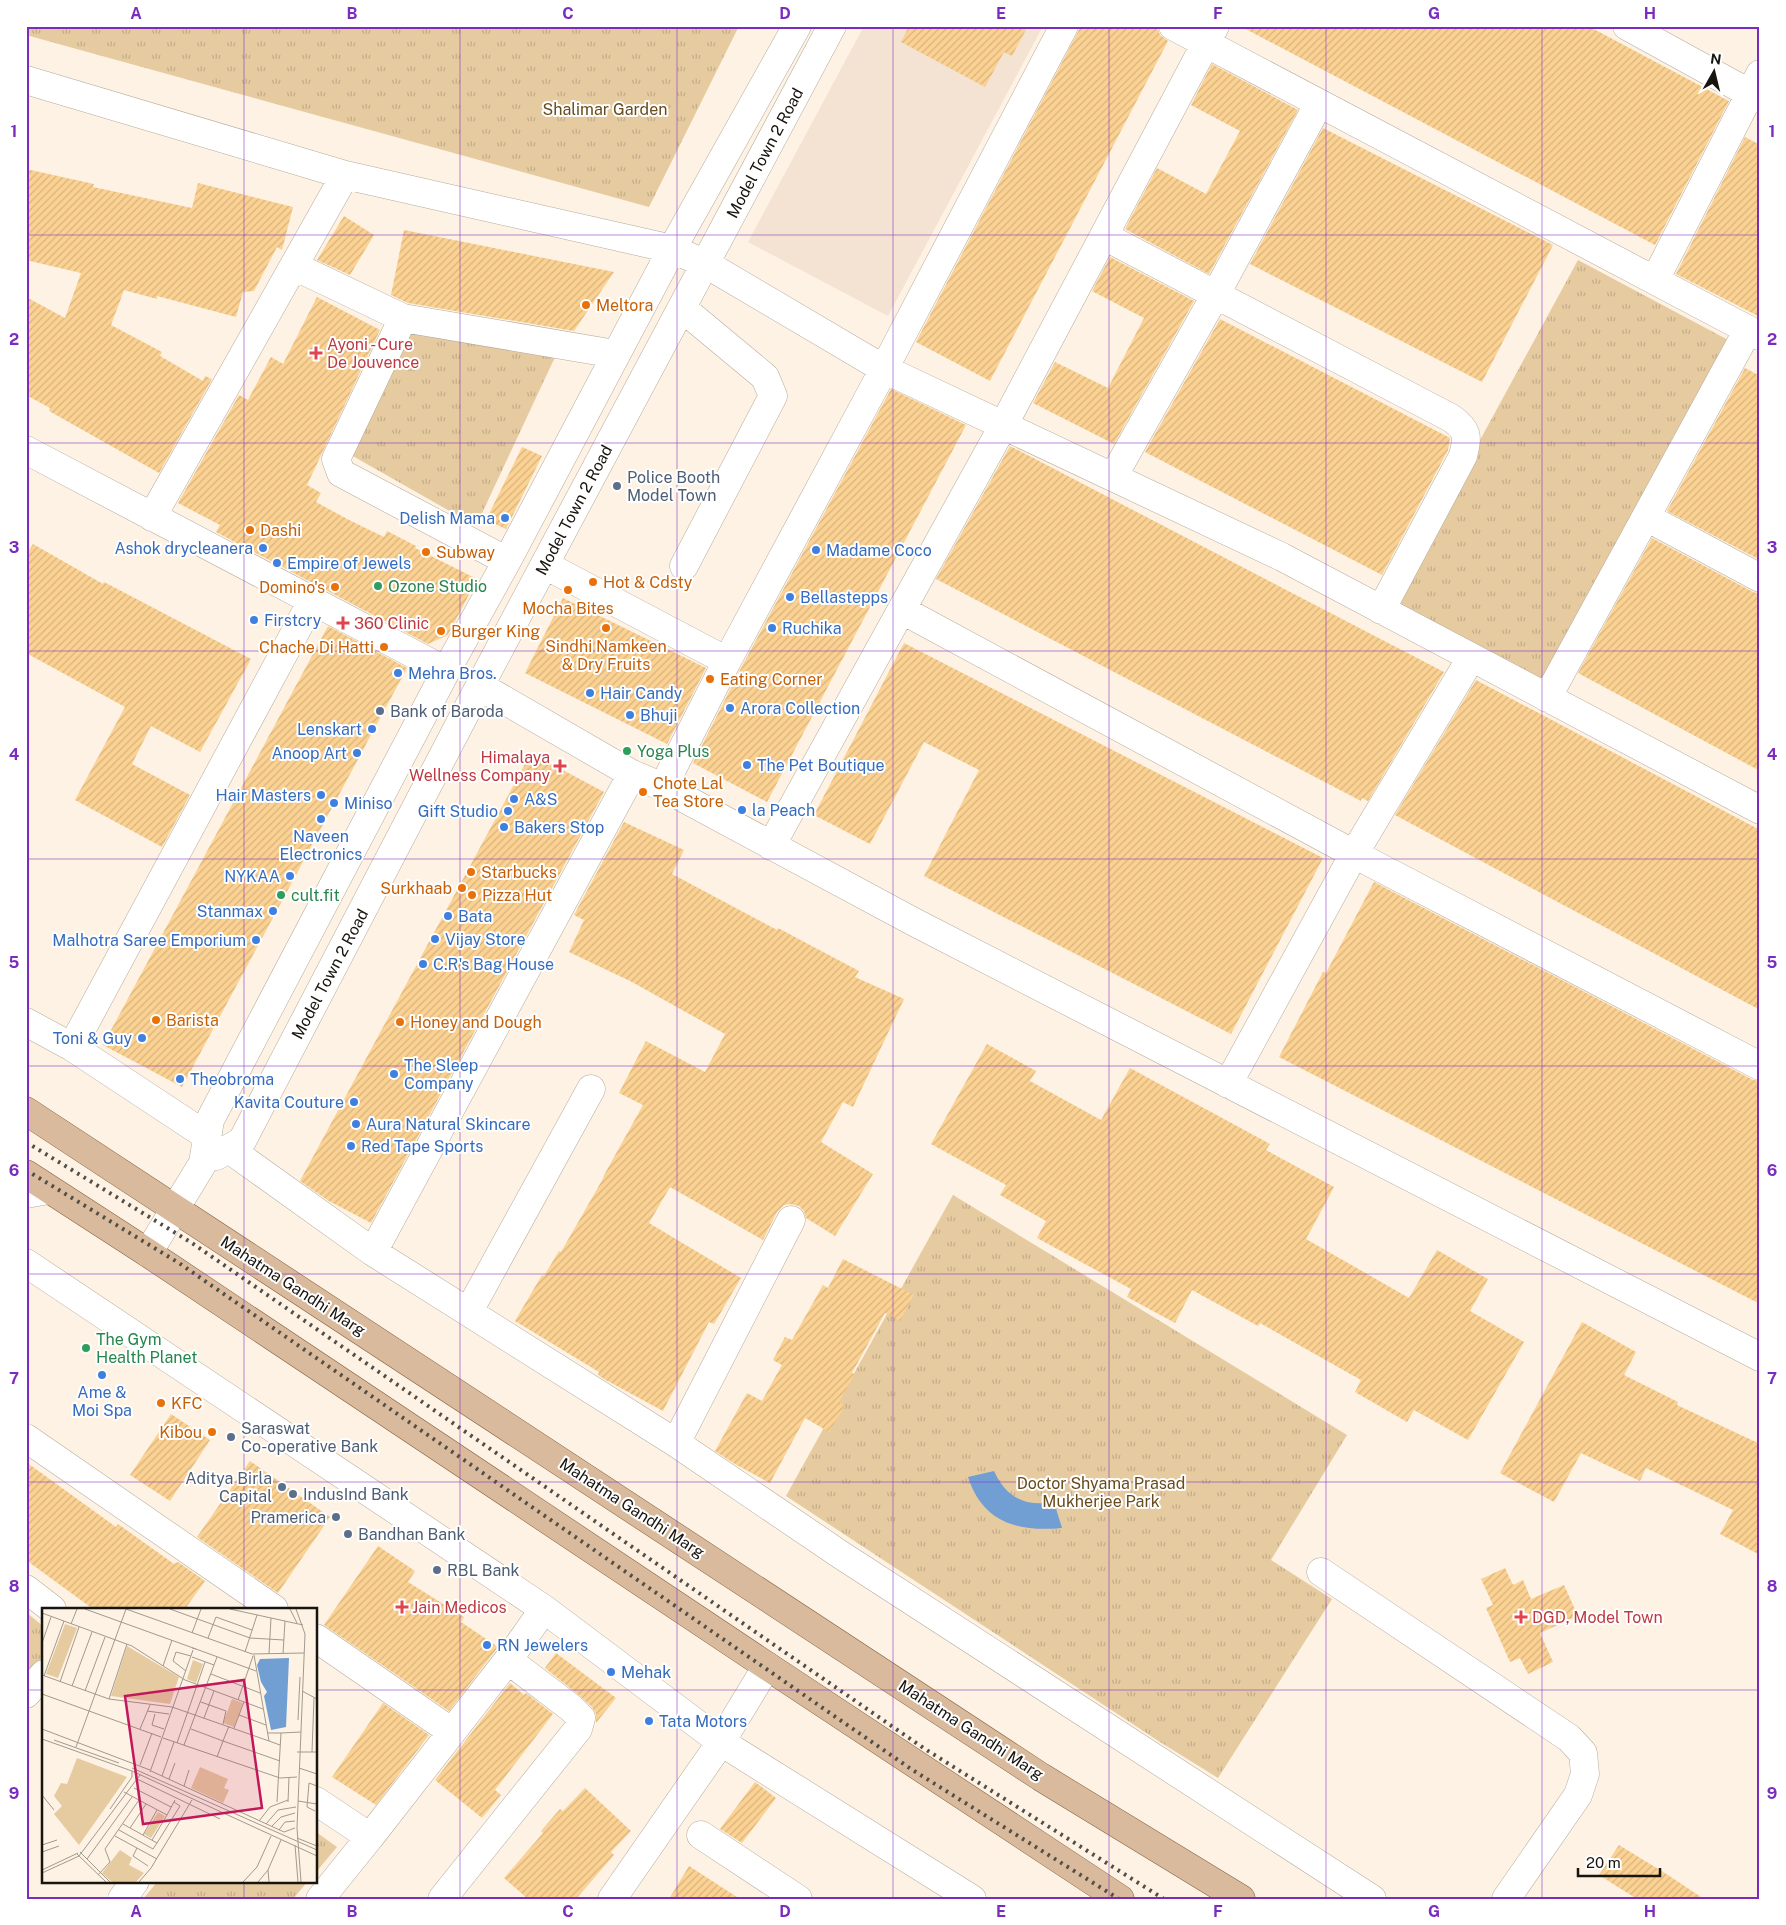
<svg xmlns="http://www.w3.org/2000/svg" width="1786" height="1925" viewBox="0 0 1786 1925" font-family="'Public Sans',sans-serif">
<style>
.education{fill:#f4e2d2}
.grass{fill:url(#grass-tufts)}
.water{fill:#719fd4}
.building{fill:url(#building-hatch)}
.lines{fill:none;stroke-linecap:round;stroke-linejoin:round}
.minor-casing{stroke:#b5ab9c;stroke-width:29}
.major-casing{stroke:#856240;stroke-width:29}
.minor{stroke:#fff;stroke-width:28}
.major{stroke:#d9ba9c;stroke-width:28}
.rail{stroke:#524d45;stroke-width:4;stroke-dasharray:2.5 5;stroke-linecap:butt}
.grid{fill:none;stroke:#7b2cbf;stroke-width:1;stroke-opacity:0.55}
.food-dot{fill:#e8710a;stroke:#fff;stroke-width:2}
.health-dot{fill:#e0444e;stroke:#fff;stroke-width:2}
.service-dot{fill:#5c6f8a;stroke:#fff;stroke-width:2}
.shop-dot{fill:#3f7fe0;stroke:#fff;stroke-width:2}
.leisure-dot{fill:#2e9e5b;stroke:#fff;stroke-width:2}
.labels{text-anchor:middle;dominant-baseline:central;stroke-width:4;stroke-linejoin:round;paint-order:stroke}
.park-label{font-size:16px;fill:#674b1c;stroke:#fff}
.street-label{font-size:16px;fill:#18150f;stroke:#fff}
.food-label{font-size:16px;fill:#c56008;stroke:#fff;text-anchor:start}
.health-label{font-size:16px;fill:#be3a42;stroke:#fff;text-anchor:start}
.service-label{font-size:16px;fill:#4e5e75;stroke:#fff;text-anchor:start}
.shop-label{font-size:16px;fill:#366cbe;stroke:#fff;text-anchor:start}
.leisure-label{font-size:16px;fill:#27864d;stroke:#fff;text-anchor:start}
.inset-road{fill:none;stroke:#a19a8e;stroke-width:1}
.view{fill:#c2185b;fill-opacity:0.15;stroke:#c2185b;stroke-width:2.5}
.inset-edge{fill:none;stroke:#18150f;stroke-width:2.5}
.neatline{fill:none;stroke:#7b2cbf;stroke-width:2}
.grid-label{font-size:16px;text-anchor:middle;font-weight:bold;fill:#7b2cbf}
</style>
<defs>
<pattern id="grass-tufts" width="24" height="20" patternUnits="userSpaceOnUse" patternTransform="scale(1.25)"><rect width="24" height="20" fill="#e6caa0"/><path d="M3 7l-1-3M5 7V3M7 7l1-3M15 17l-1-3M17 17v-4M19 17l1-3" fill="none" stroke="#c5ad89"/></pattern>
<pattern id="building-hatch" width="6" height="6" patternUnits="userSpaceOnUse" patternTransform="scale(1.25)"><rect width="6" height="6" fill="#fcd293"/><path d="M-1 1l2-2M0 6l6-6M5 7l2-2" fill="none" stroke="#d7b37e"/></pattern>
</defs>
<rect width="100%" height="100%" fill="#fdf2e3"/>
<path class="education" d="M864 26H1043L888 316 748 242Z"/>
<path class="grass" d="M26 26H739L649 207 26 35Z
M1578 260 1730 341 1544 684 1392 602Z
M412 327 556 355 476 526 351 455Z
M953 1195 1347 1435 1271 1560 1332 1599 1218 1778 1160 1742 786 1496Z
M26 1612 44 1627V1683L26 1704Z
M316 1832 337 1847 316 1872Z
M158 1881H308L293 1899H143Z"/>
<path class="water" d="M994 1471C1006 1498 1026 1507 1054 1502L1062 1528C1018 1532 983 1523 968 1477Z"/>
<path class="building" d="M909 26H1028L1012 56 1004 52 985 87 901 42Z
M1081 26H1157L1160 35 1168 41 990 381 916 342Z
M1240 26H1588L1729 101 1655 245Z
M1212 64 1298 110 1209 274 1125 229 1157 168 1206 194 1240 131 1191 105Z
M1323 128 1553 245 1482 382 1250 264Z
M1745 137 1760 145V317L1676 274Z
M26 169 94 184 93 187 192 208 198 183 293 207 282 250 277 247 254 291 243 292 236 317 157 296V299L124 290 111 325 162 352 160 356 203 381 205 376 212 379 159 473 49 411 50 408 26 395V297L65 318 81 273 26 260Z
M344 216 374 235 350 275 317 260Z
M404 230 614 272 574 331 408 303 391 295Z
M1110 257 1194 301 1114 444 1033 403 1055 362 1108 388 1144 318 1092 291Z
M317 297 380 330 307 485 321 493 316 502 349 520 384 537 387 531 416 546 415 548 477 579 448 635 428 644 216 532 220 525 178 503 239 395 248 400 271 357 283 364Z
M1220 319 1450 438 1448 450 1382 575 1145 452Z
M1745 368 1760 376V560L1667 511Z
M891 389 966 425 767 802 693 763 741 668Z
M1010 446 1444 672 1368 801 1362 798 1361 801 936 579Z
M522 447 542 456 506 529 486 520Z
M1652 538 1753 592 1760 594V771L1578 673Z
M33 544 103 584 104 582 251 659 200 752 151 726 132 764 190 795 162 847 75 800 125 707 26 653V555Z
M563 598 706 668 667 744 525 673Z
M328 626 407 668 182 1087 103 1045Z
M904 643 1323 858 1231 1034 924 876 979 770 924 742 870 844 814 815Z
M1476 680 1760 830V1010L1395 815Z
M531 753 604 792 371 1223 329 1201 300 1181Z
M624 822 684 850 672 874 777 930 778 928 859 971 855 977 904 999 853 1107 843 1102 821 1142 873 1174 835 1236 806 1218 804 1211 799 1206 790 1204 784 1205 777 1212 763 1240 670 1187 649 1223 741 1278 714 1324 709 1322 663 1411 604 1379 598 1375 599 1372 515 1321 542 1275 544 1276 559 1251 561 1252 604 1177H603L643 1105 619 1093 646 1041 705 1072 725 1034 632 982 569 952 584 920 574 915Z
M1374 882 1753 1080 1760 1081V1304L1279 1057 1323 972 1326 973Z
M987 1044 1036 1071 1030 1081 1101 1120 1130 1068 1270 1144 1266 1150 1334 1187 1306 1239 1409 1298 1437 1250 1488 1279 1470 1311 1524 1342 1468 1440 1414 1410 1407 1422 1355 1392 1361 1380 1260 1323 1258 1326 1192 1290 1175 1323 1127 1297 1131 1289 1037 1238 1046 1221 1000 1195 1006 1185 931 1144Z
M843 1259 914 1295 900 1321 885 1313 852 1373 855 1374 839 1402 845 1406 829 1432 805 1418 770 1483 735 1464 715 1451 747 1393 762 1401 782 1365 773 1360 785 1337 792 1340 823 1285 828 1288Z
M1582 1322 1636 1352 1624 1375 1678 1402 1677 1405 1760 1444V1555L1720 1534 1733 1510 1646 1468 1640 1481 1581 1453 1554 1502 1500 1473Z
M171 1414 210 1440 170 1501 130 1475Z
M250 1461 330 1517 278 1593 197 1537Z
M26 1462 116 1527 118 1524 174 1564 178 1562 205 1581 185 1609H93L26 1560Z
M378 1546 415 1571 408 1582 464 1617 461 1622 498 1647 449 1711 324 1625Z
M1505 1568 1513 1585 1523 1580 1531 1599 1564 1585 1578 1616 1540 1633 1553 1662 1528 1674 1520 1658 1510 1662 1486 1608 1493 1605 1481 1579Z
M556 1653 616 1698 596 1723V1714L592 1707 580 1696 545 1668Z
M510 1683 524 1695 526 1693 553 1714 495 1790 501 1795 482 1818 435 1780Z
M383 1703 429 1735 376 1805 332 1777Z
M755 1782 776 1798 742 1843 720 1829Z
M585 1788 631 1831 611 1852 614 1855 576 1899H528L504 1878 543 1833 541 1831 560 1809 563 1811Z
M1619 1845 1668 1875 1704 1899H1637L1599 1875Z
M689 1866 740 1899H669Z"/>
<g class="lines">
<g class="minor-casing">
<path id="minor" d="M1173 26 1760 336
M1627 26 1760 99
M26 80 345 175 672 249 706 264 884 369 1282 557 1760 810
M1104 236 1451 418C1468 430 1468 436 1463 456L1381 610
M294 266 403 318 615 354
M1655 280 1760 74
M682 308 765 377 773 396 684 566
M403 318 336 459 341 473 507 561
M26 450 446 671
M1113 477 1216 294 1319 103
M152 517 345 175
M1646 517 1760 578
M545 565 727 661
M902 610 1354 854 1471 658
M480 686 632 774 663 787 914 922 1760 1357
M1547 698 1748 330
M663 787 727 661 884 369 1064 26
M771 846 1003 426 1215 26
M26 1022 72 1047 207 1136
M72 1047 312 601
M1228 1084 1354 854 1760 1066
M229 1149 373 1252 676 1443 841 1555 1372 1899
M216 1156 242 1141 468 708 832 26
M26 1194 49 1190
M373 1252 632 774
M148 1253 203 1163 210 1120 446 671 507 561 672 249 797 26
M26 1263 544 1609 721 1742 972 1899
M469 1311 591 1089
M26 1438 274 1609
M676 1443 791 1220
M1321 1572 1569 1738 1583 1753 1585 1774 1578 1795 1506 1899
M26 1589 52 1609
M316 1638 452 1732
M26 1694 44 1674
M316 1801 370 1837 508 1660 544 1609
M701 1835 798 1899
M122 1899 135 1881
M320 1899 370 1837
M442 1899 578 1729 581 1718 571 1708 508 1660
M612 1899 721 1742 767 1666"/>
</g>
<g class="major-casing">
<path id="major" d="M26 1111 1041 1777 1241 1899
M26 1174 148 1253 767 1666 1120 1899"/>
</g>
<use href="#minor" class="minor"/>
<use href="#major" class="major"/>
<path class="rail" d="M26 1142 192 1243 925 1749 1164 1899
M26 1170 179 1263 911 1769 1119 1899"/>
</g>
<path class="grid" d="M244 26V1609M460 26V1899M677 26V1899M893 26V1899M1109 26V1899M1326 26V1899M1542 26V1899M26 235H1760M26 443H1760M26 651H1760M26 859H1760M26 1066H1760M26 1274H1760M26 1482H1760M26 1690H44M316 1690H1760M244 1881V1899"/>
<g class="food-dot">
<circle cx="586" cy="305" r="5"/>
<circle cx="250" cy="530" r="5"/>
<circle cx="426" cy="552" r="5"/>
<circle cx="593" cy="582" r="5"/>
<circle cx="335" cy="587" r="5"/>
<circle cx="568" cy="590" r="5"/>
<circle cx="606" cy="628" r="5"/>
<circle cx="441" cy="631" r="5"/>
<circle cx="384" cy="647" r="5"/>
<circle cx="710" cy="679" r="5"/>
<circle cx="643" cy="792" r="5"/>
<circle cx="471" cy="872" r="5"/>
<circle cx="462" cy="888" r="5"/>
<circle cx="472" cy="895" r="5"/>
<circle cx="156" cy="1020" r="5"/>
<circle cx="400" cy="1022" r="5"/>
<circle cx="161" cy="1403" r="5"/>
<circle cx="212" cy="1432" r="5"/>
</g>
<g class="health-dot">
<path d="M313.5 345.5h5v5h5v5h-5v5h-5v-5h-5v-5h5z"/>
<path d="M340.5 615.5h5v5h5v5h-5v5h-5v-5h-5v-5h5z"/>
<path d="M557.5 758.5h5v5h5v5h-5v5h-5v-5h-5v-5h5z"/>
<path d="M399.5 1599.5h5v5h5v5h-5v5h-5v-5h-5v-5h5z"/>
<path d="M1518.5 1609.5h5v5h5v5h-5v5h-5v-5h-5v-5h5z"/>
</g>
<g class="service-dot">
<circle cx="617" cy="486" r="5"/>
<circle cx="380" cy="711" r="5"/>
<circle cx="231" cy="1437" r="5"/>
<circle cx="282" cy="1487" r="5"/>
<circle cx="293" cy="1494" r="5"/>
<circle cx="336" cy="1517" r="5"/>
<circle cx="348" cy="1534" r="5"/>
<circle cx="437" cy="1570" r="5"/>
</g>
<g class="shop-dot">
<circle cx="505" cy="518" r="5"/>
<circle cx="263" cy="548" r="5"/>
<circle cx="816" cy="550" r="5"/>
<circle cx="277" cy="563" r="5"/>
<circle cx="790" cy="597" r="5"/>
<circle cx="254" cy="620" r="5"/>
<circle cx="772" cy="628" r="5"/>
<circle cx="398" cy="673" r="5"/>
<circle cx="590" cy="693" r="5"/>
<circle cx="730" cy="708" r="5"/>
<circle cx="630" cy="715" r="5"/>
<circle cx="372" cy="729" r="5"/>
<circle cx="357" cy="753" r="5"/>
<circle cx="747" cy="765" r="5"/>
<circle cx="321" cy="795" r="5"/>
<circle cx="514" cy="799" r="5"/>
<circle cx="334" cy="803" r="5"/>
<circle cx="742" cy="810" r="5"/>
<circle cx="508" cy="811" r="5"/>
<circle cx="321" cy="819" r="5"/>
<circle cx="504" cy="827" r="5"/>
<circle cx="290" cy="876" r="5"/>
<circle cx="273" cy="911" r="5"/>
<circle cx="448" cy="916" r="5"/>
<circle cx="435" cy="939" r="5"/>
<circle cx="256" cy="940" r="5"/>
<circle cx="423" cy="964" r="5"/>
<circle cx="142" cy="1038" r="5"/>
<circle cx="394" cy="1074" r="5"/>
<circle cx="180" cy="1079" r="5"/>
<circle cx="354" cy="1102" r="5"/>
<circle cx="356" cy="1124" r="5"/>
<circle cx="351" cy="1146" r="5"/>
<circle cx="102" cy="1375" r="5"/>
<circle cx="487" cy="1645" r="5"/>
<circle cx="611" cy="1672" r="5"/>
<circle cx="649" cy="1721" r="5"/>
</g>
<g class="leisure-dot">
<circle cx="378" cy="586" r="5"/>
<circle cx="627" cy="751" r="5"/>
<circle cx="281" cy="895" r="5"/>
<circle cx="86" cy="1348" r="5"/>
</g>
<g class="labels">
<g class="park-label">
<text x="605" y="109">Shalimar Garden</text>
<text x="1101" y="1483">Doctor Shyama Prasad<tspan x="1101" dy="18">Mukherjee Park</tspan></text>
</g>
<g class="street-label">
<text transform="translate(765 153) rotate(-62)">Model Town 2 Road</text>
<text transform="translate(574 510) rotate(-62)">Model Town 2 Road</text>
<text transform="translate(330 974) rotate(-62)">Model Town 2 Road</text>
<text transform="translate(293 1286) rotate(33)">Mahatma Gandhi Marg</text>
<text transform="translate(632 1508) rotate(33)">Mahatma Gandhi Marg</text>
<text transform="translate(971 1730) rotate(33)">Mahatma Gandhi Marg</text>
</g>
<g class="food-label">
<text x="596" y="305">Meltora</text>
<text x="260" y="530">Dashi</text>
<text x="436" y="552">Subway</text>
<text x="603" y="582">Hot &amp; Cdsty</text>
<text x="325" y="587" text-anchor="end">Domino's</text>
<text x="568" y="608" text-anchor="middle">Mocha Bites</text>
<text x="451" y="631">Burger King</text>
<text x="606" y="646" text-anchor="middle">Sindhi Namkeen<tspan x="606" dy="18">&amp; Dry Fruits</tspan></text>
<text x="374" y="647" text-anchor="end">Chache Di Hatti</text>
<text x="720" y="679">Eating Corner</text>
<text x="653" y="783">Chote Lal<tspan x="653" dy="18">Tea Store</tspan></text>
<text x="481" y="872">Starbucks</text>
<text x="452" y="888" text-anchor="end">Surkhaab</text>
<text x="482" y="895">Pizza Hut</text>
<text x="166" y="1020">Barista</text>
<text x="410" y="1022">Honey and Dough</text>
<text x="171" y="1403">KFC</text>
<text x="202" y="1432" text-anchor="end">Kibou</text>
</g>
<g class="health-label">
<text x="327" y="344">Ayoni - Cure<tspan x="327" dy="18">De Jouvence</tspan></text>
<text x="354" y="623">360 Clinic</text>
<text x="550" y="757" text-anchor="end">Himalaya<tspan x="550" dy="18">Wellness Company</tspan></text>
<text x="412" y="1607">Jain Medicos</text>
<text x="1532" y="1617">DGD, Model Town</text>
</g>
<g class="service-label">
<text x="627" y="477">Police Booth<tspan x="627" dy="18">Model Town</tspan></text>
<text x="390" y="711">Bank of Baroda</text>
<text x="241" y="1428">Saraswat<tspan x="241" dy="18">Co-operative Bank</tspan></text>
<text x="272" y="1478" text-anchor="end">Aditya Birla<tspan x="272" dy="18">Capital</tspan></text>
<text x="303" y="1494">IndusInd Bank</text>
<text x="326" y="1517" text-anchor="end">Pramerica</text>
<text x="358" y="1534">Bandhan Bank</text>
<text x="447" y="1570">RBL Bank</text>
</g>
<g class="shop-label">
<text x="495" y="518" text-anchor="end">Delish Mama</text>
<text x="253" y="548" text-anchor="end">Ashok drycleanera</text>
<text x="826" y="550">Madame Coco</text>
<text x="287" y="563">Empire of Jewels</text>
<text x="800" y="597">Bellastepps</text>
<text x="264" y="620">Firstcry</text>
<text x="782" y="628">Ruchika</text>
<text x="408" y="673">Mehra Bros.</text>
<text x="600" y="693">Hair Candy</text>
<text x="740" y="708">Arora Collection</text>
<text x="640" y="715">Bhuji</text>
<text x="362" y="729" text-anchor="end">Lenskart</text>
<text x="347" y="753" text-anchor="end">Anoop Art</text>
<text x="757" y="765">The Pet Boutique</text>
<text x="311" y="795" text-anchor="end">Hair Masters</text>
<text x="524" y="799">A&amp;S</text>
<text x="344" y="803">Miniso</text>
<text x="752" y="810">la Peach</text>
<text x="498" y="811" text-anchor="end">Gift Studio</text>
<text x="514" y="827">Bakers Stop</text>
<text x="321" y="836" text-anchor="middle">Naveen<tspan x="321" dy="18">Electronics</tspan></text>
<text x="280" y="876" text-anchor="end">NYKAA</text>
<text x="263" y="911" text-anchor="end">Stanmax</text>
<text x="458" y="916">Bata</text>
<text x="445" y="939">Vijay Store</text>
<text x="246" y="940" text-anchor="end">Malhotra Saree Emporium</text>
<text x="433" y="964">C.R's Bag House</text>
<text x="132" y="1038" text-anchor="end">Toni &amp; Guy</text>
<text x="404" y="1065">The Sleep<tspan x="404" dy="18">Company</tspan></text>
<text x="190" y="1079">Theobroma</text>
<text x="344" y="1102" text-anchor="end">Kavita Couture</text>
<text x="366" y="1124">Aura Natural Skincare</text>
<text x="361" y="1146">Red Tape Sports</text>
<text x="102" y="1392" text-anchor="middle">Ame &amp;<tspan x="102" dy="18">Moi Spa</tspan></text>
<text x="497" y="1645">RN Jewelers</text>
<text x="621" y="1672">Mehak</text>
<text x="659" y="1721">Tata Motors</text>
</g>
<g class="leisure-label">
<text x="388" y="586">Ozone Studio</text>
<text x="637" y="751">Yoga Plus</text>
<text x="291" y="895">cult.fit</text>
<text x="96" y="1339">The Gym<tspan x="96" dy="18">Health Planet</tspan></text>
</g>
</g>
<g transform="translate(42 1608)">
<rect width="275" height="275" fill="#fdf2e3"/>
<path d="M23 16 35 20 16 70 4 66ZM85 38 137 69 128 96 69 88ZM151 52 161 56 154 75 145 71ZM190 91 201 95 192 119 181 115ZM158 159 186 171 182 180 187 182 181 195 149 180ZM116 204 123 208 109 230 102 226ZM78 242 90 250 87 257 102 265 94 274H70L60 265Z" fill="#e6caa0"/>
<path d="M35 150 85 169 37 237 12 206 20 198 12 188 19 175 25 176Z" fill="#e6caa0"/>
<path d="M247 50 244 119 229 122 222 88 225 84 219 74 215 57 218 51Z" fill="#719fd4"/>
<path class="inset-road" d="M43 1 154 41 150 40M84 1 210 46 262 45M128 1 208 30 242 32M188 1 261 17M248 1 255 15M254 1 263 26 255 220 259 274M0 5 90 38 143 72 221 101M29 16 35 1M150 25 159 1M166 30 174 9 210 22M0 35 9 9M154 41 214 63M203 44 215 7M227 46 229 10M241 46 243 13M212 47 227 133 238 137M150 49 172 57M121 58 130 32M144 63 131 53 134 44 149 48M169 66 218 85M0 67 67 91 130 99 227 133M2 68 22 13M18 74 37 19M30 78 50 24M43 83 63 29M260 83 275 91M0 86 119 129M67 91 85 36M196 92 211 48M159 94 184 103 181 116M105 103 127 106M113 106 110 117 122 121M197 107 224 117M162 110 172 83M256 112 258 69M192 120 202 94M0 121 108 162M98 121 108 97M149 121 181 133 187 118M226 125H239L235 194M239 125 259 124M121 130 238 170 255 169M0 131 90 163 275 248M12 132 77 155M135 135 163 54M142 137 175 49M34 139 84 1M255 144H275M270 144 272 90M175 149 181 133 238 153M98 157 110 125M90 160 275 242M257 160 275 166M109 163 242 224 253 220M108 164 151 42M120 168 132 134M93 170 178 211M127 171 133 155M142 178 147 162M92 180 129 199M82 184 125 207 133 192M0 187 12 202M256 193 275 196M246 194 247 169M68 201 90 169V163M273 203 265 199 267 175 275 178M217 213 228 199 246 192M81 216 115 235 138 198 132 194M224 216 236 202 254 199M230 218 239 209 253 205M88 220 104 196M77 222 111 241 115 235M237 222 243 214 253 213M101 227 115 202M73 228 115 251M255 230 275 238M110 232 125 207M0 237 15 232M253 237 256 274M95 240 91 248 106 258M0 244 17 238M38 244 68 274M35 246 64 274M45 251 90 189M0 262 36 245M0 265 37 248 98 167M56 267 68 254 63 241 97 192M97 274 109 260 150 192M201 274 215 259 229 228M216 274 226 262M227 274 226 262 239 232"/>
<path class="view" d="M202 72 220 200 101 216 83 88Z"/>
<rect width="275" height="275" class="inset-edge"/>
</g>
<rect width="1786" height="1925" fill="none" stroke="#ffffff" stroke-width="55"/>
<g transform="translate(1714 72) rotate(8)" stroke="#ffffff" stroke-width="4" paint-order="stroke">
<path d="M0-4L9 19L0 12L-9 19Z" fill="#18150f"/>
<text y="-8" font-size="14" font-weight="bold" text-anchor="middle" fill="#18150f">N</text>
</g>
<path d="M1578 1868v8h82v-8" fill="none" stroke="#18150f" stroke-width="2.5"/>
<text x="1586" y="1868" font-size="15" fill="#18150f" stroke="#ffffff" stroke-width="4" paint-order="stroke">20 m</text>
<rect x="28" y="28" width="1730" height="1870" class="neatline"/>
<g class="grid-label">
<text x="136" y="19">A</text>
<text x="352" y="19">B</text>
<text x="568" y="19">C</text>
<text x="785" y="19">D</text>
<text x="1001" y="19">E</text>
<text x="1218" y="19">F</text>
<text x="1434" y="19">G</text>
<text x="1650" y="19">H</text>
<text x="14" y="137">1</text>
<text x="1772" y="137">1</text>
<text x="14" y="345">2</text>
<text x="1772" y="345">2</text>
<text x="14" y="553">3</text>
<text x="1772" y="553">3</text>
<text x="14" y="760">4</text>
<text x="1772" y="760">4</text>
<text x="14" y="968">5</text>
<text x="1772" y="968">5</text>
<text x="14" y="1176">6</text>
<text x="1772" y="1176">6</text>
<text x="14" y="1384">7</text>
<text x="1772" y="1384">7</text>
<text x="14" y="1592">8</text>
<text x="1772" y="1592">8</text>
<text x="14" y="1799">9</text>
<text x="1772" y="1799">9</text>
<text x="136" y="1917">A</text>
<text x="352" y="1917">B</text>
<text x="568" y="1917">C</text>
<text x="785" y="1917">D</text>
<text x="1001" y="1917">E</text>
<text x="1218" y="1917">F</text>
<text x="1434" y="1917">G</text>
<text x="1650" y="1917">H</text>
</g>
</svg>
